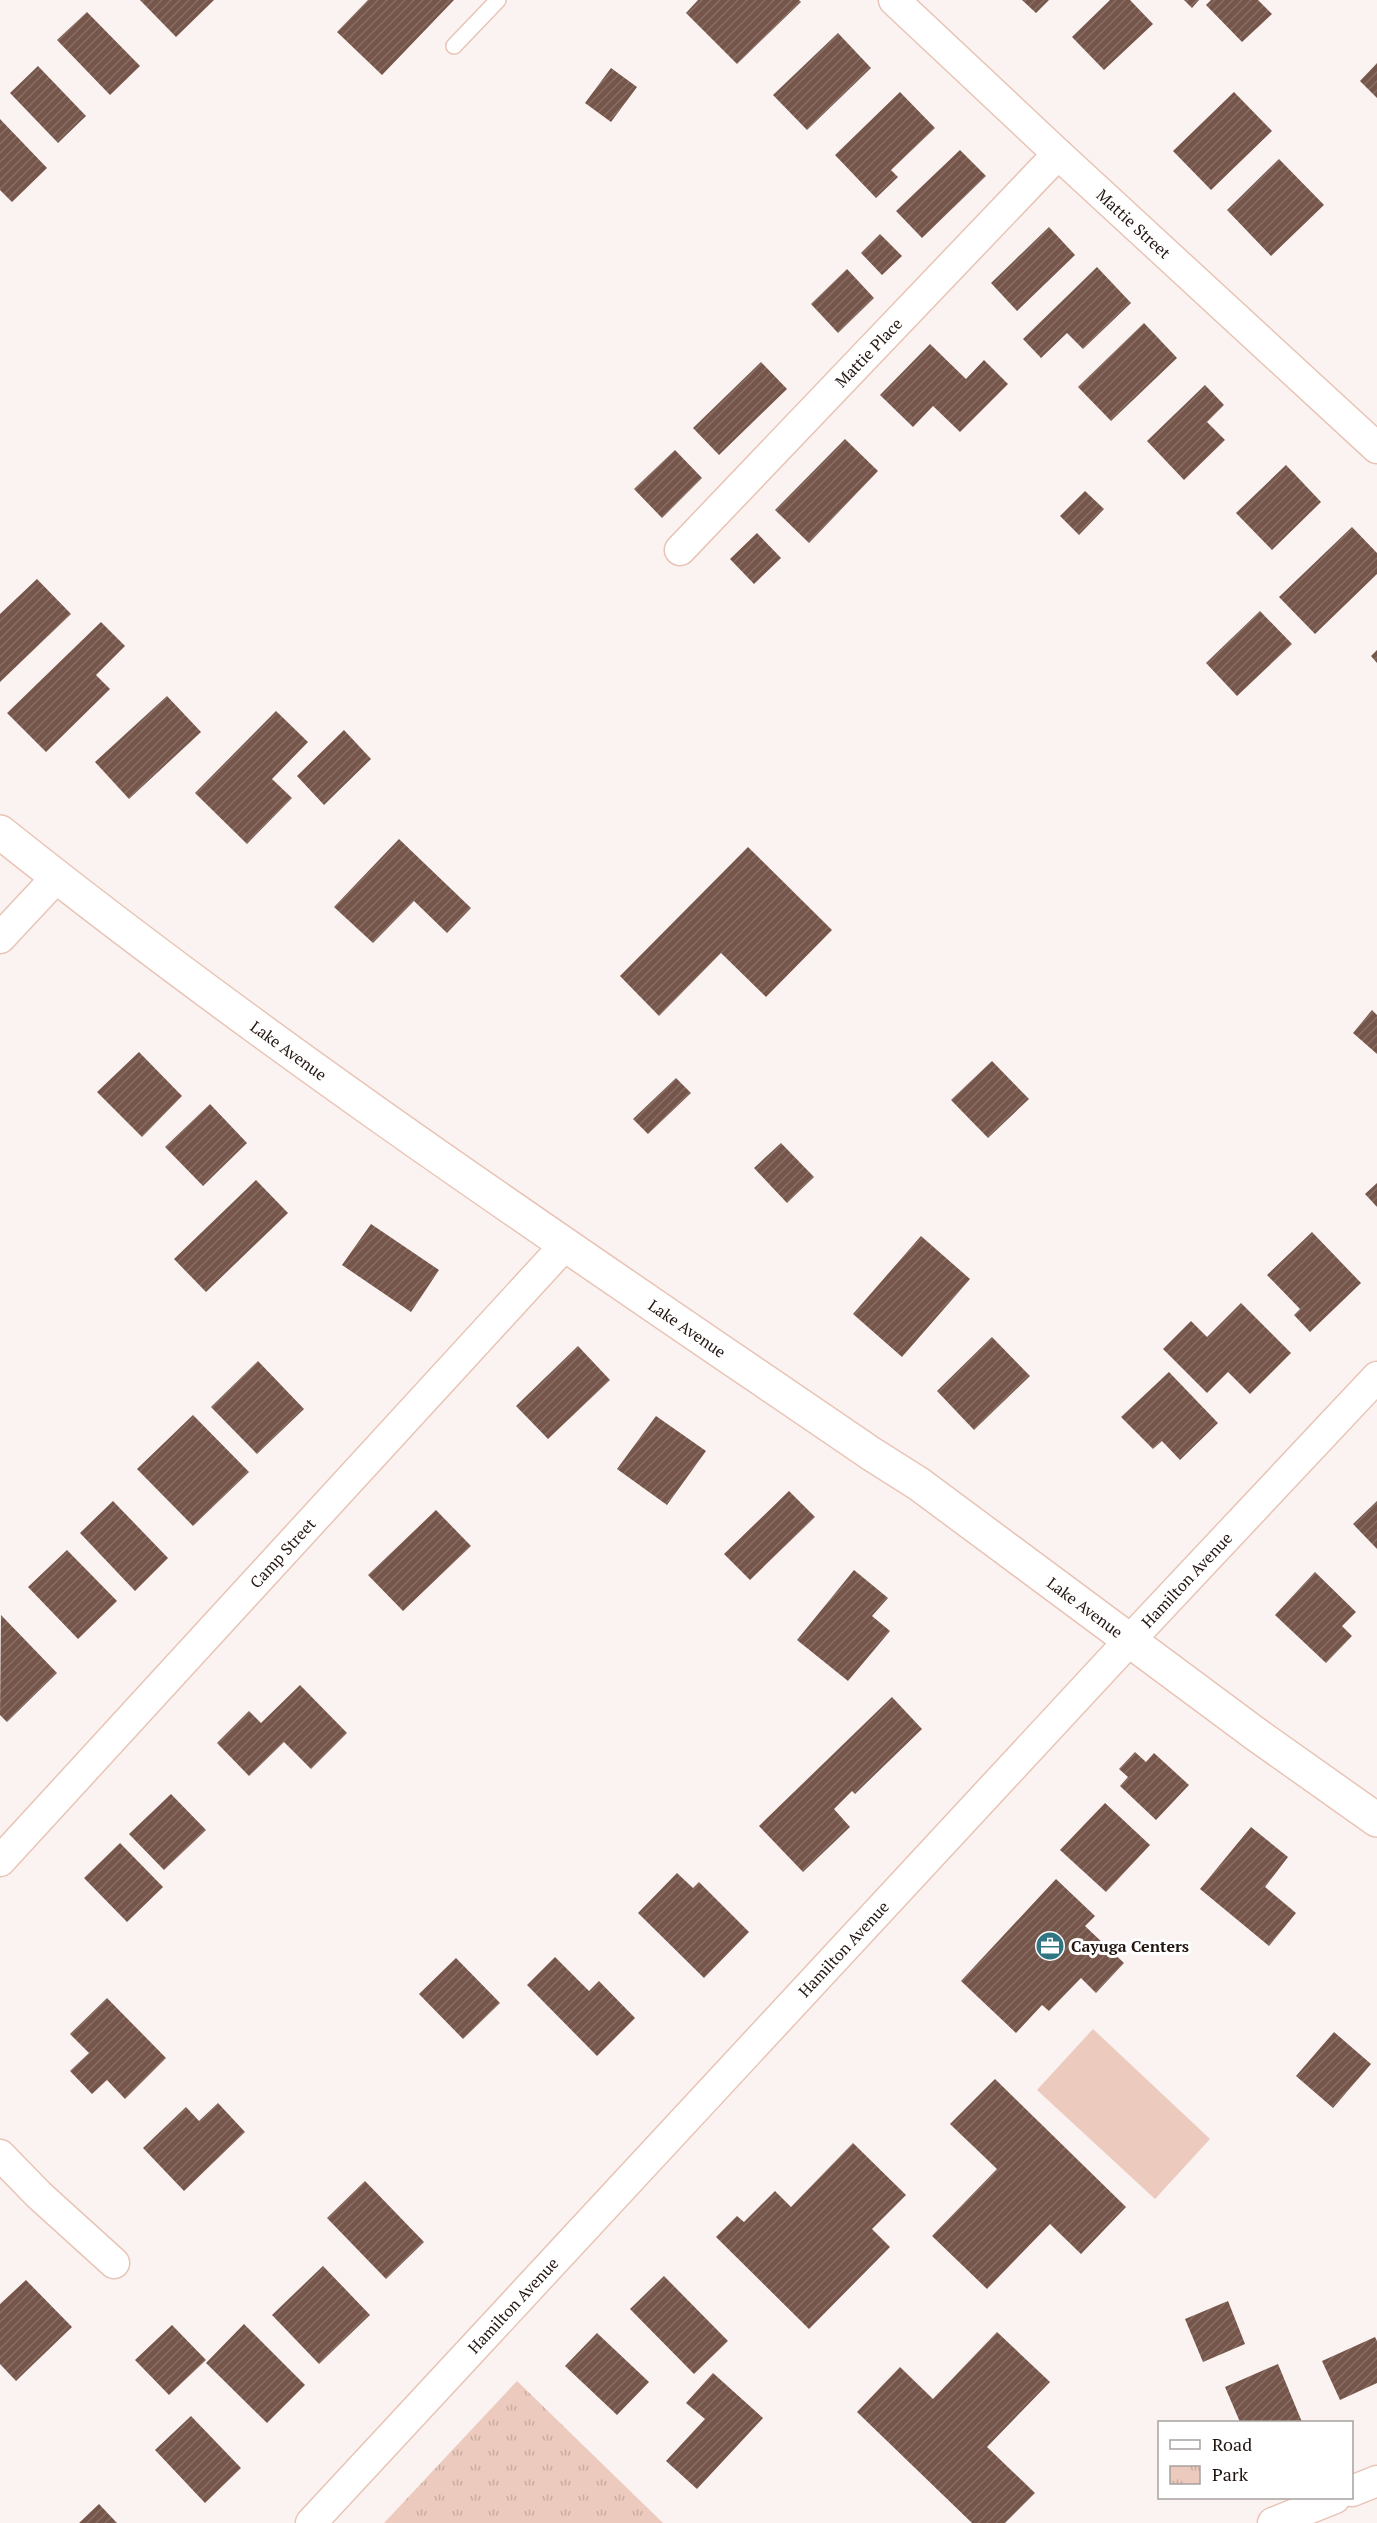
<svg xmlns="http://www.w3.org/2000/svg" width="1377" height="2523" viewBox="0 0 1377 2523" font-family="'PT Serif',serif">
<style>
.park{fill:url(#park-tufts)}
.pitch{fill:#eccabd}
.building{fill:url(#building-hatch)}
.lines{fill:none;stroke-linecap:round;stroke-linejoin:round}
.lane-casing{stroke:#e9c4b6;stroke-width:18}
.street-casing{stroke:#e9c4b6;stroke-width:33}
.secondary-casing{stroke:#e9c4b6;stroke-width:36}
.lane{stroke:#fff;stroke-width:15}
.street{stroke:#fff;stroke-width:30}
.secondary{stroke:#fff;stroke-width:33}
.labels{text-anchor:middle;dominant-baseline:central;stroke-width:6;stroke-linejoin:round;paint-order:stroke}
.street-label{font-size:16px;fill:#221510;stroke:#fff}
.poi-label{font-size:16px;font-weight:bold;fill:#221510;stroke:#fff;text-anchor:start}
</style>
<defs>
<pattern id="park-tufts" width="24" height="20" patternUnits="userSpaceOnUse" patternTransform="scale(1.5)"><rect width="24" height="20" fill="#eccabd"/><path d="M3 7l-1-3M5 7V3M7 7l1-3M15 17l-1-3M17 17v-4M19 17l1-3" fill="none" stroke="#caada1"/></pattern>
<pattern id="building-hatch" width="6" height="6" patternUnits="userSpaceOnUse" patternTransform="scale(1.5)"><rect width="6" height="6" fill="#76564a"/><path d="M-1 1l2-2M0 6l6-6M5 7l2-2" fill="none" stroke="#886f65"/></pattern>
</defs>
<rect width="100%" height="100%" fill="#fbf3f1"/>
<path class="park" d="M517 2381 663 2523H384Z"/>
<path class="pitch" d="M1093 2029 1210 2139 1155 2199 1037 2090Z"/>
<path class="building" d="M140 0H214L176 37Z
M368 0H454L382 75 337 32Z
M698 0H799L801 2 737 64 686 13Z
M1022 0H1049L1036 13Z
M1110 0H1130L1153 24 1104 70 1072 37Z
M1184 0H1199L1192 8Z
M1211 0H1258L1272 14 1242 42 1206 5Z
M87 12 140 66 110 95 57 40Z
M838 33 871 68 807 130 773 95Z
M1377 63V98L1360 81Z
M38 66 86 116 58 143 10 93Z
M611 68 637 87 611 122 585 103Z
M900 92 935 128 891 170 898 177 876 198 835 155Z
M1234 92 1272 131 1211 190 1173 151Z
M0 119 47 168 12 202 0 190Z
M960 150 986 176 922 238 896 211Z
M1279 159 1324 205 1271 256 1227 210Z
M1049 227 1075 255 1017 311 991 283Z
M880 234 902 256 882 275 861 253Z
M1097 267 1131 303 1083 349 1067 333 1041 358 1023 339Z
M847 269 874 298 838 333 811 304Z
M1144 323 1177 358 1111 421 1078 387Z
M930 344 966 379 984 360 1008 384 960 432 933 406 913 427 880 395Z
M761 362 787 389 719 455 693 428Z
M1205 385 1224 405 1207 422 1225 440 1184 480 1147 441Z
M845 439 878 471 809 543 775 510Z
M675 450 702 478 662 518 634 489Z
M1286 465 1321 502 1272 550 1236 513Z
M1085 491 1104 509 1079 535 1060 516Z
M1352 527 1377 553V574L1315 634 1279 597Z
M757 533 781 558 754 584 730 559Z
M37 579 71 614 0 682V614Z
M1260 611 1292 644 1237 696 1206 663Z
M101 622 125 646 96 675 110 689 46 752 7 713Z
M1377 650V663L1371 656Z
M167 696 201 732 129 799 95 762Z
M276 711 308 742 272 779 292 798 247 844 195 793Z
M344 730 371 759 324 805 297 776Z
M399 839 471 908 447 933 414 901 373 943 334 907Z
M748 847 832 930 766 997 721 953 659 1016 620 976Z
M1372 1010 1377 1015V1054L1353 1033Z
M139 1052 182 1096 142 1137 97 1092Z
M992 1061 1029 1099 988 1138 951 1100Z
M676 1078 691 1093 648 1134 633 1119Z
M210 1104 247 1143 203 1186 165 1147Z
M781 1143 814 1177 787 1203 754 1168Z
M256 1180 288 1213 206 1292 174 1259Z
M1377 1183V1207L1365 1194Z
M371 1224 439 1270 411 1312 342 1265Z
M1312 1232 1361 1283 1310 1332 1294 1315 1300 1309 1267 1275Z
M921 1236 970 1279 902 1357 853 1314Z
M1241 1303 1291 1353 1250 1394 1228 1372 1207 1393 1163 1349 1191 1321 1207 1337Z
M992 1337 1030 1376 974 1430 937 1391Z
M578 1346 610 1380 548 1439 516 1406Z
M258 1361 304 1409 257 1454 211 1407Z
M1169 1372 1218 1423 1180 1460 1162 1441 1153 1449 1121 1417Z
M193 1415 249 1472 193 1526 137 1469Z
M656 1416 706 1451 667 1505 617 1469Z
M789 1491 815 1517 750 1580 724 1554Z
M113 1501 168 1558 135 1591 80 1533Z
M1377 1501V1549L1353 1524Z
M436 1510 471 1546 403 1611 368 1575Z
M67 1550 117 1601 78 1639 28 1587Z
M854 1570 888 1598 872 1616 890 1631 848 1681 797 1640Z
M1315 1572 1356 1612 1342 1626 1352 1636 1326 1663 1275 1615Z
M1 1615 57 1673 7 1722 0 1715Z
M300 1685 347 1733 311 1769 284 1742 249 1776 217 1743 249 1711 261 1723Z
M892 1697 922 1729 855 1794 852 1791 834 1809 850 1827 803 1872 759 1826Z
M1135 1752 1146 1762 1154 1753 1189 1785 1156 1820 1120 1786 1128 1777 1119 1769Z
M171 1794 206 1830 164 1870 129 1834Z
M1105 1803 1150 1845 1106 1892 1060 1850Z
M1251 1827 1288 1857 1265 1887 1296 1913 1269 1946 1200 1889Z
M120 1843 163 1887 127 1922 84 1878Z
M677 1873 693 1888 699 1882 749 1932 704 1978 638 1913Z
M1056 1879 1095 1916 1085 1926 1124 1963 1096 1993 1081 1978 1049 2011 1042 2005 1016 2033 961 1981Z
M555 1957 589 1991 599 1981 635 2018 597 2056 527 1985Z
M456 1958 500 2003 463 2039 419 1994Z
M107 1998 166 2058 125 2099 107 2080 92 2094 70 2071 89 2053 70 2034Z
M1334 2032 1371 2064 1333 2108 1296 2076Z
M995 2079 1126 2207 1081 2254 1050 2224 987 2289 932 2236 997 2169 950 2124Z
M218 2103 245 2132 184 2191 143 2148 186 2107 199 2121Z
M853 2143 906 2195 872 2229 890 2247 809 2329 716 2237 737 2216 744 2222 775 2191 791 2207Z
M365 2181 424 2242 386 2279 327 2218Z
M323 2266 370 2315 319 2364 272 2315Z
M664 2276 728 2341 694 2374 630 2309Z
M26 2280 72 2327 16 2381 0 2364V2304Z
M1228 2301 1245 2344 1203 2362 1185 2319Z
M244 2324 305 2385 267 2423 206 2363Z
M172 2325 206 2360 169 2395 135 2360Z
M997 2332 1050 2382 987 2447 1035 2493 1005 2523H972L857 2412 900 2367 933 2399Z
M597 2333 649 2382 617 2415 565 2366Z
M1375 2337 1377 2341V2383L1340 2400 1322 2361Z
M1278 2364 1302 2422H1240L1225 2387Z
M713 2373 763 2418 697 2489 666 2461 705 2419 686 2403Z
M191 2416 241 2468 205 2503 155 2450Z
M99 2504 117 2523H79Z"/>
<g class="lines">
<g class="lane-casing">
<path id="lane" d="M454 46 498 0"/>
</g>
<g class="street-casing">
<g id="street">
<path id="s1" d="M894 0 1058 154 1377 448"/>
<path id="s2" d="M680 550 1058 154"/>
<path d="M0 938 57 877"/>
<path id="s3" d="M0 1861 566 1244"/>
<path d="M0 2155 39 2195 114 2263"/>
<path d="M1352 2491 1377 2481"/>
<path id="s4" d="M311 2523 1130 1640 1377 1377"/>
<path d="M1273 2523 1335 2498"/>
</g>
</g>
<g class="secondary-casing">
<g id="secondary">
<path id="s5" d="M0 832C278 1054 576 1252 870 1453L919 1484 1257 1735 1377 1820"/>
</g>
</g>
<use href="#lane" class="lane"/>
<use href="#street" class="street"/>
<use href="#secondary" class="secondary"/>
</g>
<defs>
<g id="office-disc" transform="scale(1.5)"><circle r="9.5" fill="#2f7582" stroke="#fff"/><path d="M-6-3h4V-5.5h4V-3h4V5H-6ZM-1-4.5V-3h2v-1.5ZM-6 0V1H6V0Z" fill="#fff"/></g>
</defs>
<g fill-rule="evenodd">
<use href="#office-disc" x="1050" y="1946"/>
</g>
<g class="labels">
<g class="street-label">
<text stroke="none"><textPath href="#s1" startOffset="328">Mattie Street</textPath></text>
<text stroke="none"><textPath href="#s2" startOffset="273">Mattie Place</textPath></text>
<text stroke="none"><textPath href="#s5" startOffset="362">Lake Avenue</textPath></text>
<text stroke="none"><textPath href="#s5" startOffset="848">Lake Avenue</textPath></text>
<text stroke="none"><textPath href="#s3" startOffset="418">Camp Street</textPath></text>
<text stroke="none"><textPath href="#s4" startOffset="1287">Hamilton Avenue</textPath></text>
<text stroke="none"><textPath href="#s5" startOffset="1334">Lake Avenue</textPath></text>
<text stroke="none"><textPath href="#s4" startOffset="783">Hamilton Avenue</textPath></text>
<text stroke="none"><textPath href="#s4" startOffset="297">Hamilton Avenue</textPath></text>
</g>
<g class="poi-label">
<text x="1071" y="1946">Cayuga Centers</text>
</g>
</g>
<rect x="1158" y="2421" width="195" height="78" fill="#ffffff" stroke="#a7a19f" stroke-width="1.5"/>
<rect x="1170" y="2440" width="30" height="9" fill="#ffffff" stroke="#a7a19f" stroke-width="1.5"/>
<text x="1212" y="2451" font-size="18" fill="#221510">Road</text>
<rect x="1170" y="2466" width="30" height="18" fill="url(#park-tufts)" stroke="#a7a19f" stroke-width="1.5"/>
<text x="1212" y="2481" font-size="18" fill="#221510">Park</text>
</svg>
